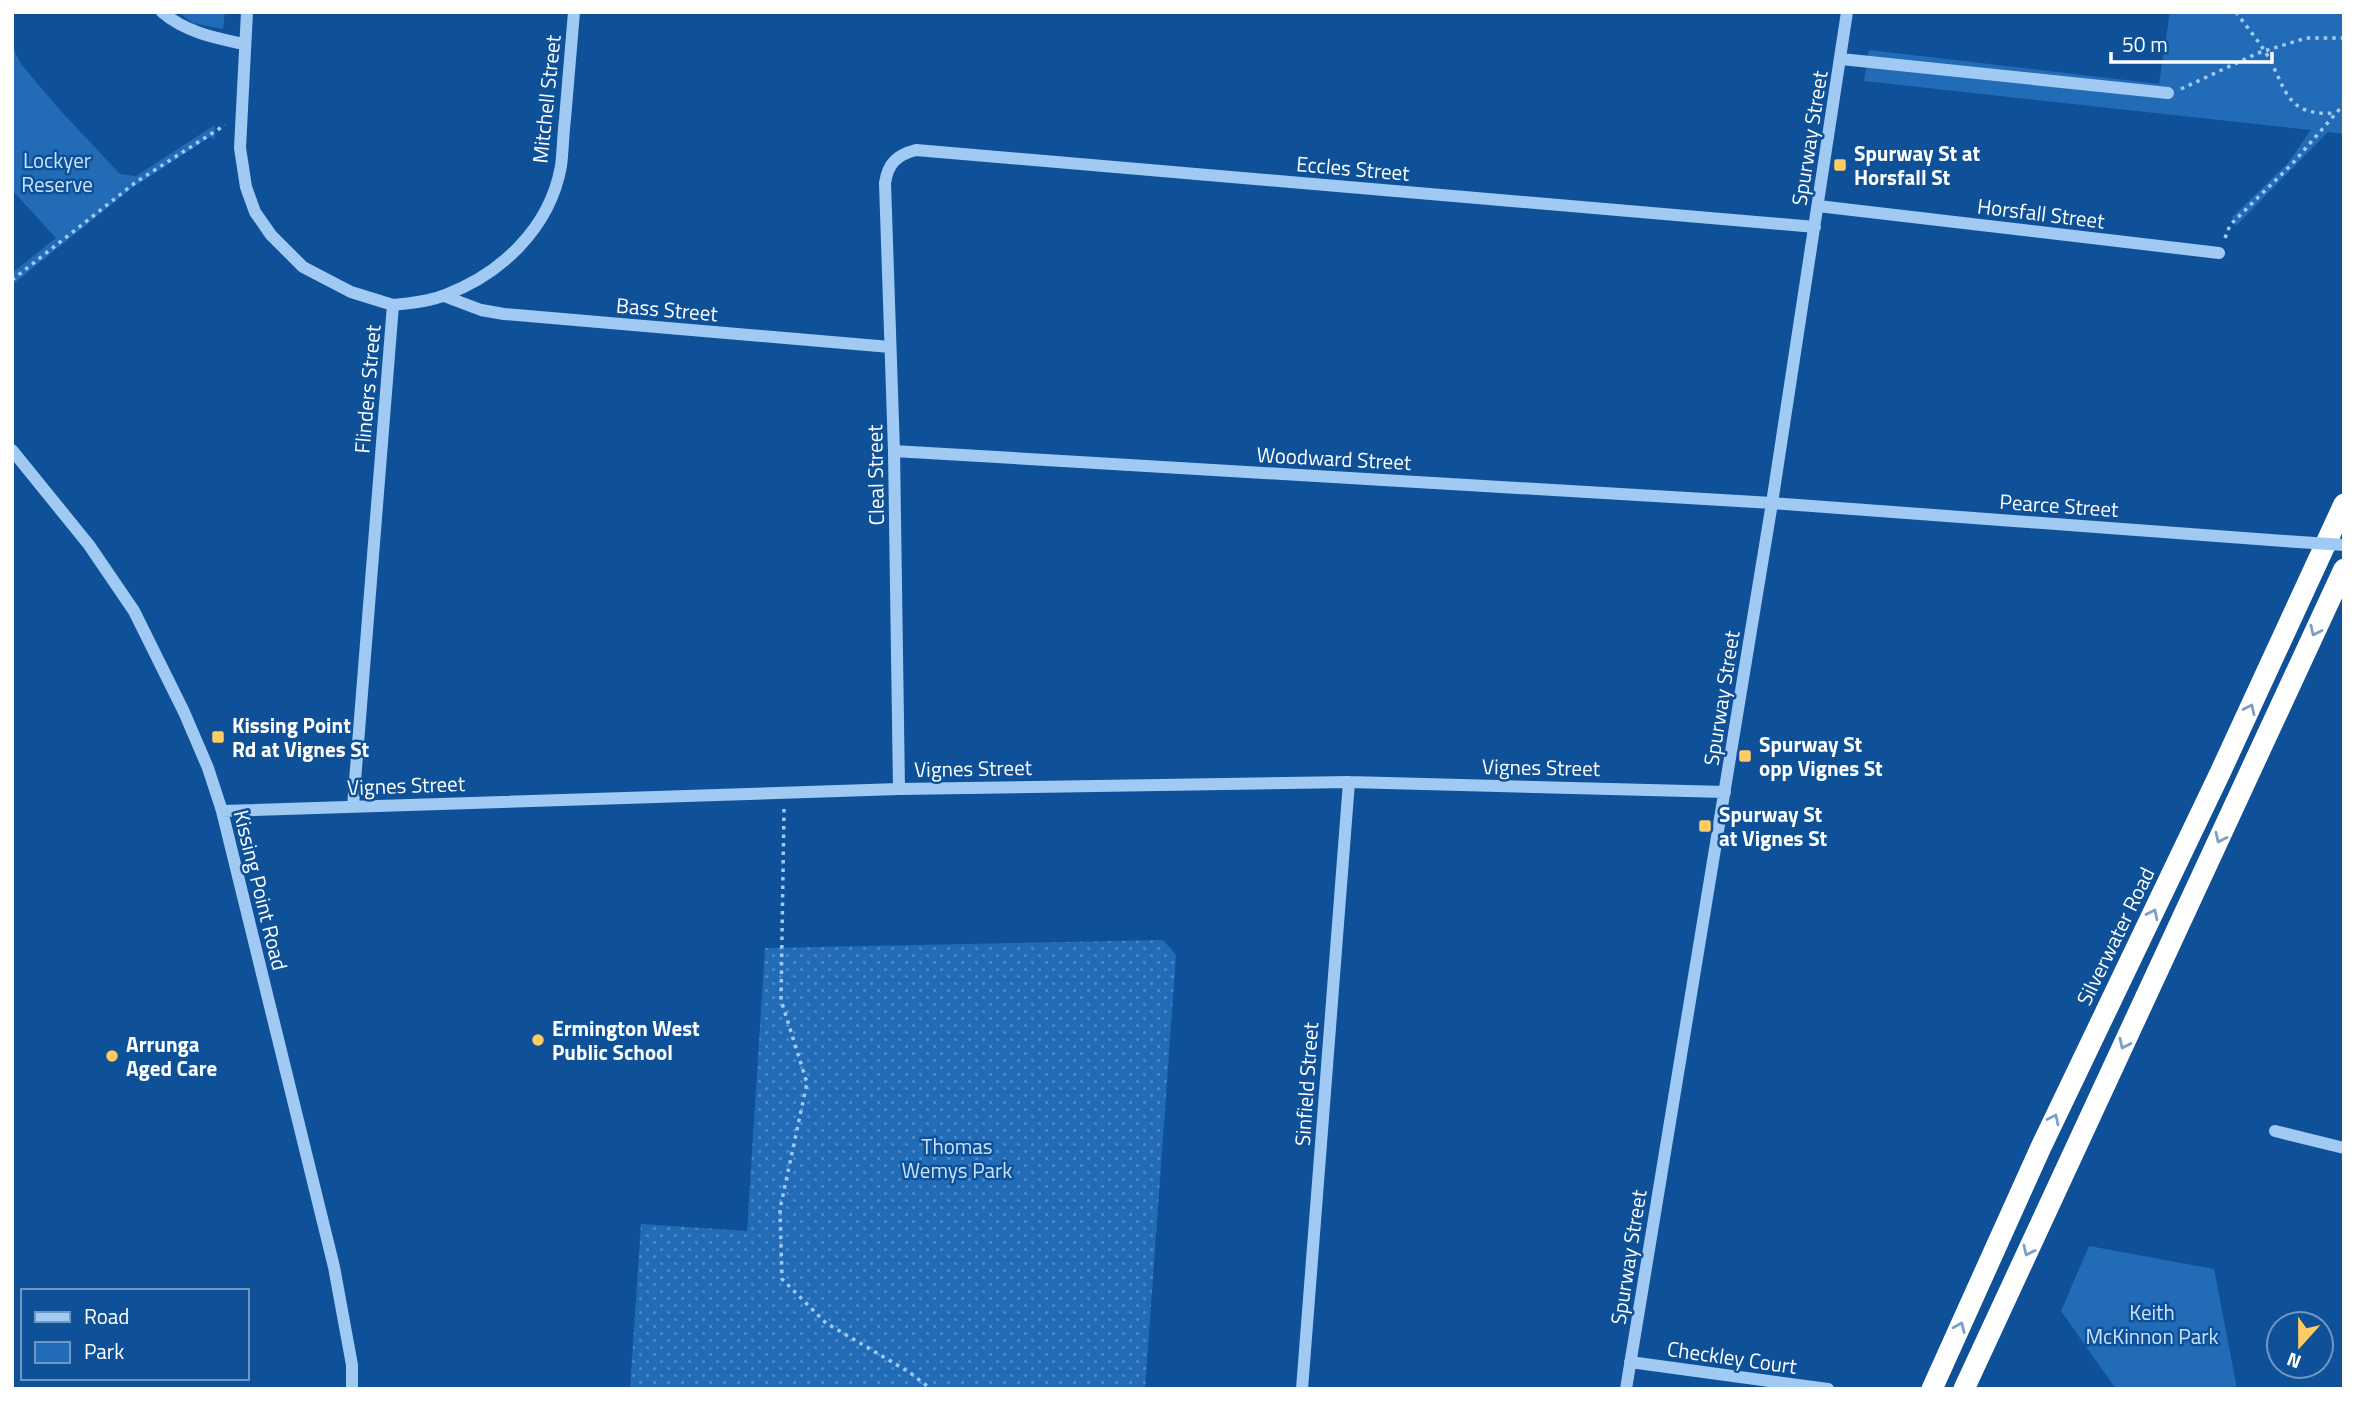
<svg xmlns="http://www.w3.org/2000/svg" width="2356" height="1401" viewBox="0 0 2356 1401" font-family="'Titillium Web',sans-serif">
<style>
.grass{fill:url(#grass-dots)}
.green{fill:#226cb7}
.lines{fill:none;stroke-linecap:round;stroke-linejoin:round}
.path{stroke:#a0caf4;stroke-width:3.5;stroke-dasharray:3.5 5;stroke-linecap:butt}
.minor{stroke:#a0caf4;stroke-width:12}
.highway{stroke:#fff;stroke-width:21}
.minor-bridge{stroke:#a0caf4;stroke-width:12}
.oneway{stroke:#7b9fc6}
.poi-dot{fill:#ffcb63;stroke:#0f5198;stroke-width:2.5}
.labels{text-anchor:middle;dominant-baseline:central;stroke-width:5;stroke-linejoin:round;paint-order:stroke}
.street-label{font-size:21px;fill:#fff;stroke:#0f5198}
.poi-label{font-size:21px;font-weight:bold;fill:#fff;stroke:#0f5198;text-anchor:start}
.park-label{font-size:21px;fill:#c8e3fe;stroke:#0f5198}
</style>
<defs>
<pattern id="grass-dots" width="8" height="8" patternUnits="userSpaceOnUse" patternTransform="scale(1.75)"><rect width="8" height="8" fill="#226cb7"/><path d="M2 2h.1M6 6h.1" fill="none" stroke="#4e89c5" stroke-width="1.8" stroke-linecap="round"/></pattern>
</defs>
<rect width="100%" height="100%" fill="#0f5198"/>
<path class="grass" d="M1163 940 1176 955 1145 1389H630L641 1224 747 1231 765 948Z"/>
<path class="green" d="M178 12H225L223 29 193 23Z
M2170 12H2344V134L2328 132 2236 226 2232 217 2288 163 2311 130 1864 81 1869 50 2159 84Z
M12 46 21 64 58 108 120 174 136 176 215 125V139L210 137 132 188 12 285V273L56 238 12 190Z
M2089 1246 2214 1269 2237 1389H2116L2061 1311Z"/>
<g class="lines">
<path class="path" d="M2236 12C2246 26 2257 39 2266 53 2287 88 2284 116 2334 113
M2181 89 2258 53 2306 38H2344
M2225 238 2230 225 2292 164 2344 104
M12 280 136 182 225 125
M784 809 781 1000 807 1083 780 1209 782 1279 826 1323 909 1372 931 1389"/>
<path class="minor" d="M162 12C185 32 215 38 244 44
M247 12 240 148 246 187 255 212 271 235 303 267 351 292 393 305 353 806
M1841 59 2168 93
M1818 206 2219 253
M444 296 481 310 504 314 890 347
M393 305C410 303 428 302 445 295 501 274 550 228 561 166 563 151 563 134 565 119 568 83 571 48 574 12
M12 450 89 545 134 611 184 712 208 768 222 811 334 1267 352 1365V1389
M894 451 1772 503 2284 541
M899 789 894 451 885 183C888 163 897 155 916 150L1815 227
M222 811 899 789 1349 782 1725 792
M2275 1131 2344 1148
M1630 1362 1828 1389
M1302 1389 1349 782
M1626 1389 1772 503 1847 12"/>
<path class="highway" d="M1932 1389 2041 1147 2220 773 2344 504
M1964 1389 2344 569"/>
<path class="minor-bridge" d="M2284 541 2344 545"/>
</g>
<defs><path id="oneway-chevron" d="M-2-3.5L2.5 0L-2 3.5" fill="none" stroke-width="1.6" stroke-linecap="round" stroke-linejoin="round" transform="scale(1.75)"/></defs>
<g class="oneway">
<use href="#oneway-chevron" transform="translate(2315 631) rotate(115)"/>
<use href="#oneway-chevron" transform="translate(2250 709) rotate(-65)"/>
<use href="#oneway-chevron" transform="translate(2220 838) rotate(115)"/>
<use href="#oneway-chevron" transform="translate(2153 914) rotate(-64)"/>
<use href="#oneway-chevron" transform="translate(2124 1044) rotate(115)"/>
<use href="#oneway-chevron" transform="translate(2054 1119) rotate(-64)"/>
<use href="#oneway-chevron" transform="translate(2028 1251) rotate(115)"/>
<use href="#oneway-chevron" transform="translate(1960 1327) rotate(-66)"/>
</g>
<g class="poi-dot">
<rect x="1833" y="158" width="14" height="14" rx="3.5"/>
<rect x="211" y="730" width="14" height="14" rx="3.5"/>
<rect x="1738" y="749" width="14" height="14" rx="3.5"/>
<rect x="1698" y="819" width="14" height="14" rx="3.5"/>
<circle cx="538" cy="1040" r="7"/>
<circle cx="112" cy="1056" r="7"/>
</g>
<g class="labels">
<g class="street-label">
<text transform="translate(546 99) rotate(-84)">Mitchell Street</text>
<text transform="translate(1809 138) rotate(-81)">Spurway Street</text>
<text transform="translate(1353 168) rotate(5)">Eccles Street</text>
<text transform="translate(2041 213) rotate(7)">Horsfall Street</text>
<text transform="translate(667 309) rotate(5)">Bass Street</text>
<text transform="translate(367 389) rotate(-85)">Flinders Street</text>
<text transform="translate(1334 458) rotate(3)">Woodward Street</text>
<text transform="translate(875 475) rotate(-91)">Cleal Street</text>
<text transform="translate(2059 505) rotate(4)">Pearce Street</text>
<text transform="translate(1721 698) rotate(-81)">Spurway Street</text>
<text transform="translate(1541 767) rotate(1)">Vignes Street</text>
<text transform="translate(973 768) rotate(-1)">Vignes Street</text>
<text transform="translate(406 785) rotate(-2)">Vignes Street</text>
<text transform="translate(261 890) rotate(76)">Kissing Point Road</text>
<text transform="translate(2115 936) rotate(-64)">Silverwater Road</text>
<text transform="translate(1306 1084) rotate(-86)">Sinfield Street</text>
<text transform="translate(1628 1257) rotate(-81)">Spurway Street</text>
<text transform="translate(1732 1357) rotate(8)">Checkley Court</text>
</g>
<g class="poi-label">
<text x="1854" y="153">Spurway St at<tspan x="1854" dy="24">Horsfall St</tspan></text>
<text x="232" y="725">Kissing Point<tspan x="232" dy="24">Rd at Vignes St</tspan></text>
<text x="1759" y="744">Spurway St<tspan x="1759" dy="24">opp Vignes St</tspan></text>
<text x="1719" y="814">Spurway St<tspan x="1719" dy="24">at Vignes St</tspan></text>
<text x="552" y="1028">Ermington West<tspan x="552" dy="24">Public School</tspan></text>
<text x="126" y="1044">Arrunga<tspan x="126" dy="24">Aged Care</tspan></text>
</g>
<g class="park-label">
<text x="57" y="160">Lockyer<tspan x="57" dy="24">Reserve</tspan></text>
<text x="957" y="1146">Thomas<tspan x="957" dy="24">Wemys Park</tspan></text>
<text x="2152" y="1312">Keith<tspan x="2152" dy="24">McKinnon Park</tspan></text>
</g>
</g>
<rect width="2356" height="1401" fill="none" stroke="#ffffff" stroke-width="28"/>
<rect x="21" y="1289" width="228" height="91" fill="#0f5198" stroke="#6f97c1" stroke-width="2"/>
<rect x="35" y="1312" width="35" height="10" fill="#a0caf4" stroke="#6f97c1" stroke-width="2"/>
<text x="84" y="1324" font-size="21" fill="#ffffff">Road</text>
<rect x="35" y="1342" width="35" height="21" fill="#226cb7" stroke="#6f97c1" stroke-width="2"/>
<text x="84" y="1359" font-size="21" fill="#ffffff">Park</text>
<g transform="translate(2300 1345) rotate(201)"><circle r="33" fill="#0f5198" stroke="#6f97c1" stroke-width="2"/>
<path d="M0-5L12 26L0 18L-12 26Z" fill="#ffcb63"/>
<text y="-10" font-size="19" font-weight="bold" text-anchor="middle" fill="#ffffff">N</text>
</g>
<path d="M2111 52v10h161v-10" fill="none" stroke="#ffffff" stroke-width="3.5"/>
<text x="2122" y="52" font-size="21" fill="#ffffff" stroke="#0f5198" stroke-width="5" paint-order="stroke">50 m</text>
</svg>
